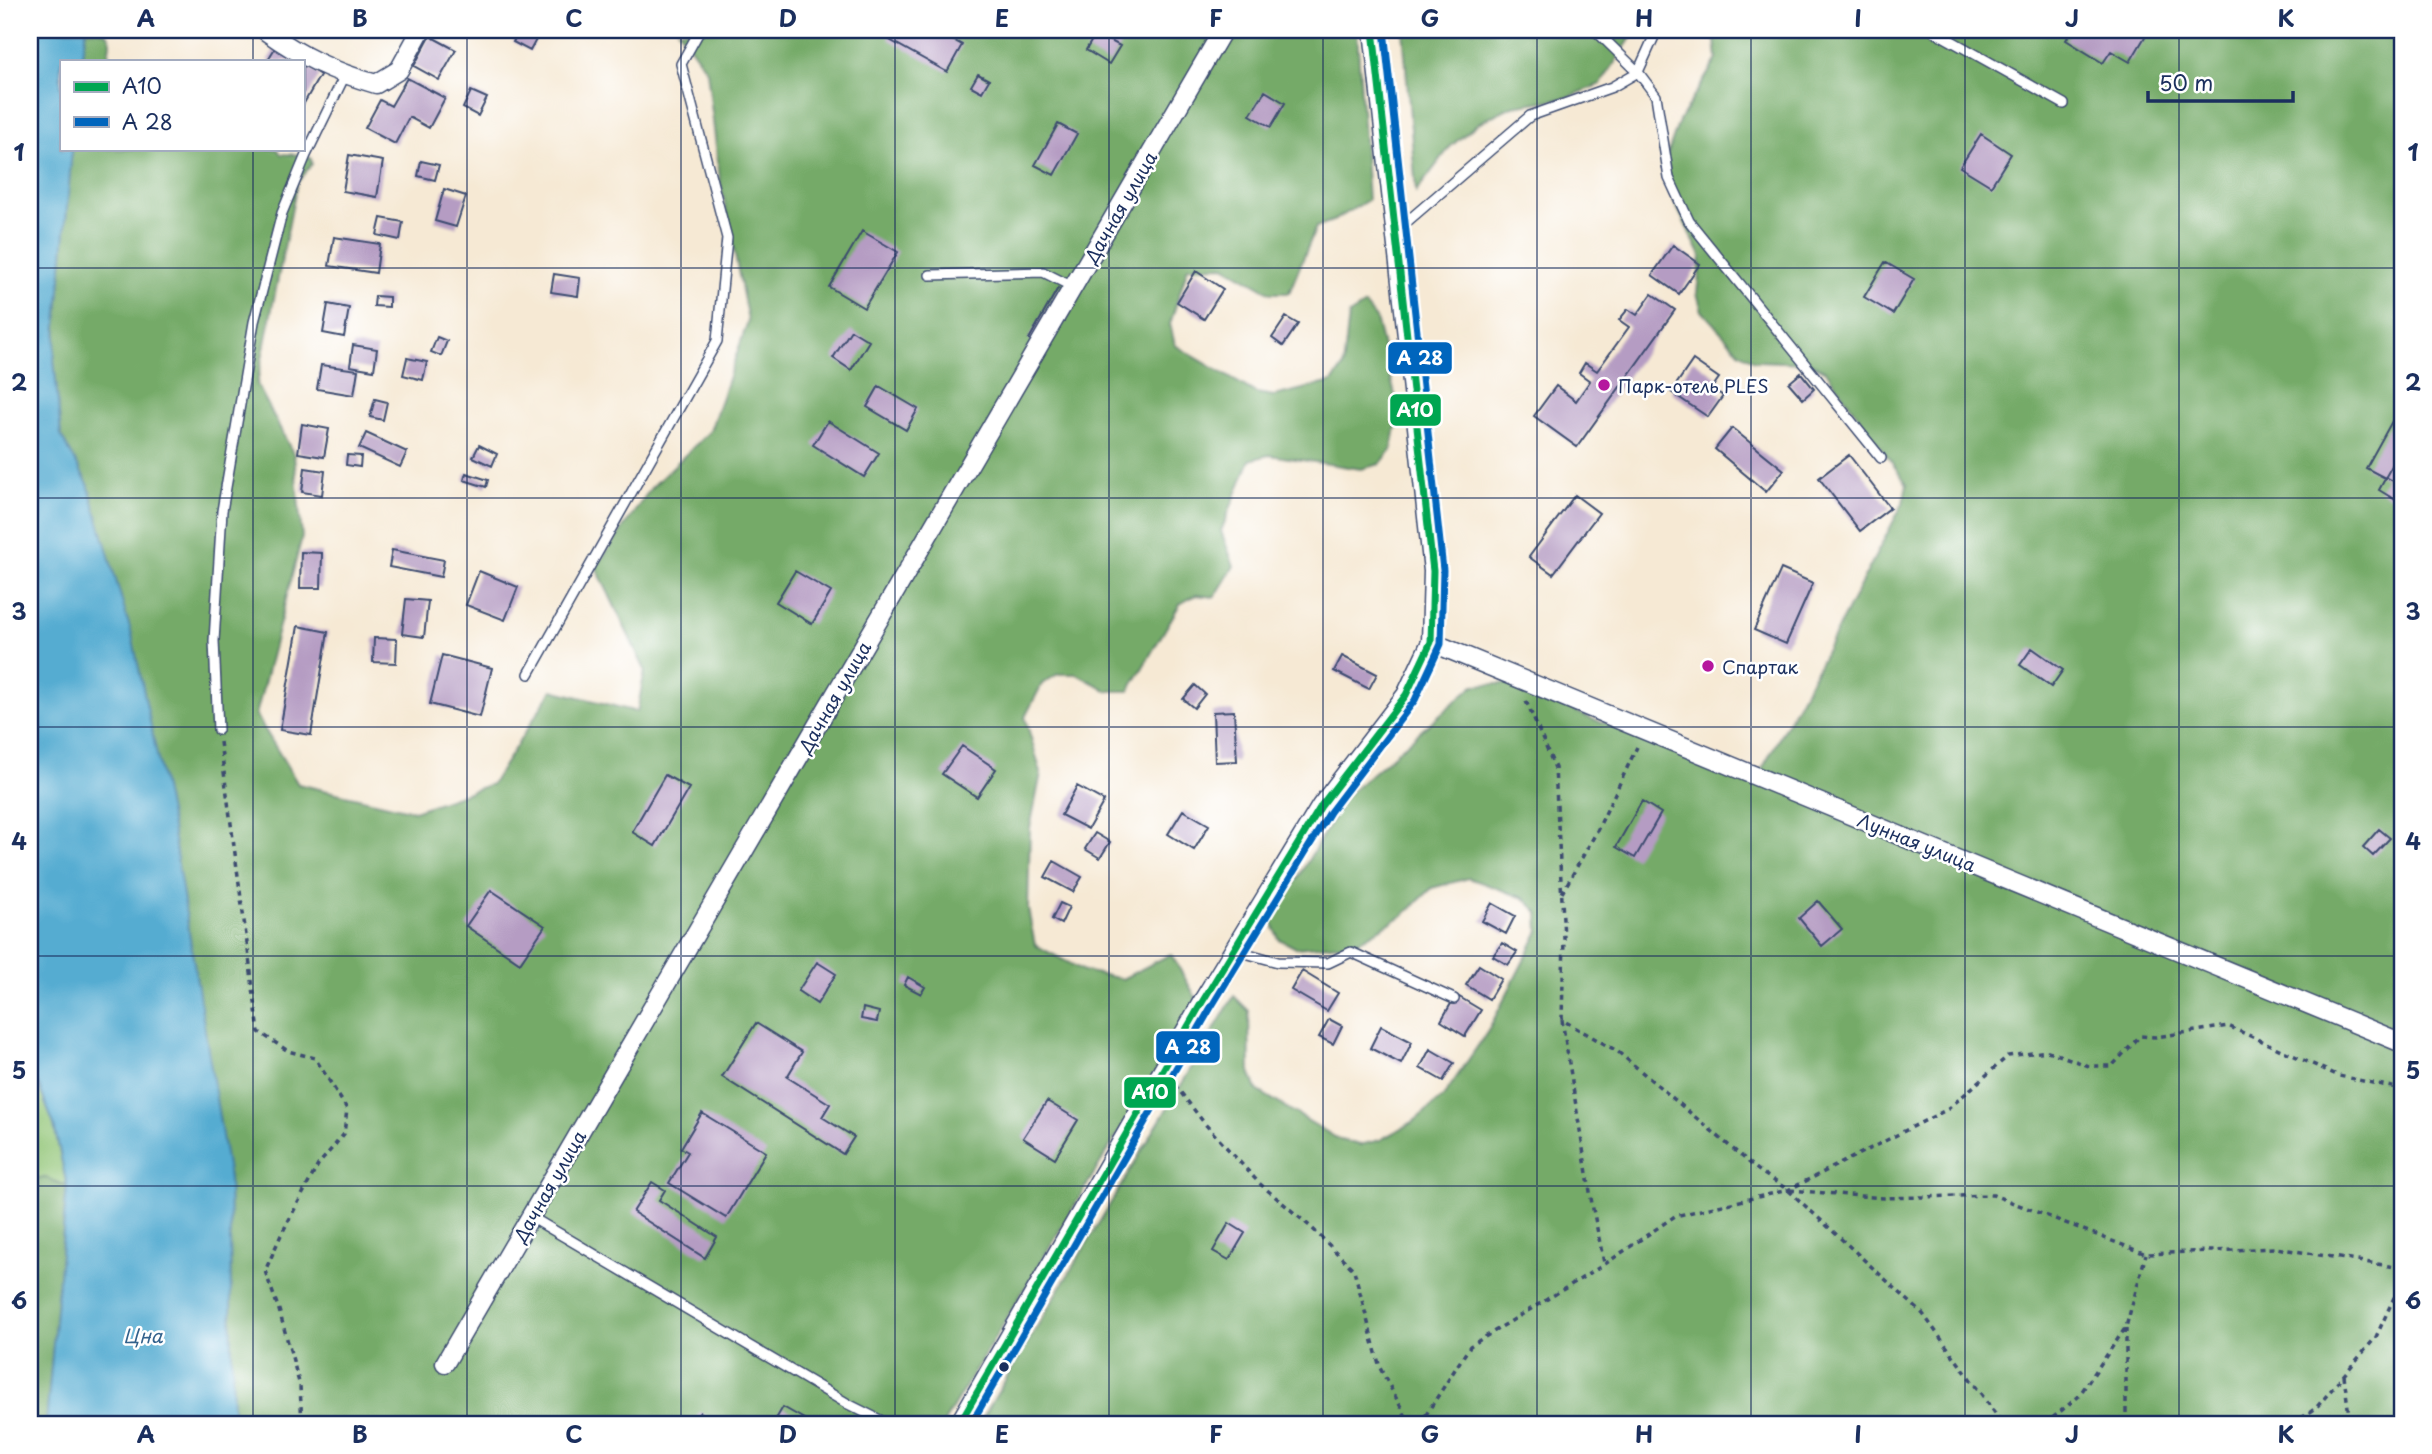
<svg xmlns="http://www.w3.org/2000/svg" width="2432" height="1454" viewBox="0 0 2432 1454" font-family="'Playpen Sans',sans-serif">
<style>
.green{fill:#91c576;stroke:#567a6a;stroke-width:2}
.forest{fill:#74aa67;stroke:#486c62;stroke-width:2}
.water{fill:#54acd1;stroke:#386e98;stroke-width:2}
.building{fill:#b59cc3}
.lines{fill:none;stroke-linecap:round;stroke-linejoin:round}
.service-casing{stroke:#3c4b70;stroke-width:12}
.minor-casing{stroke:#3c4b70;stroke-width:21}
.path{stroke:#3c4b70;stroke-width:3.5;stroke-dasharray:5 5;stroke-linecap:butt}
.service{stroke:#fff;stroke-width:9}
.minor{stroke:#fff;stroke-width:18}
.bus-1-casing{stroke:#fff;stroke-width:12}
.bus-2-casing{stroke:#fff;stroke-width:12}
.bus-1{stroke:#00a651;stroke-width:7}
.bus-2{stroke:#0065bd;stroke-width:7}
.grid{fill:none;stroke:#1b2f5e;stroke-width:2;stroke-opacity:0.55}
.poi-dot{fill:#b5179e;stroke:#fff;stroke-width:2.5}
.bus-dot{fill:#1b2f5e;stroke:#fff;stroke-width:2.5}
.labels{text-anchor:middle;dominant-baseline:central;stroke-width:5;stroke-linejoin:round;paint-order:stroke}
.street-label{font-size:18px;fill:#1b2f5e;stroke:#fff}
.poi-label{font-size:18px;fill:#1b2f5e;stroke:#fff;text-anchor:start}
.water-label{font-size:19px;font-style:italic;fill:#32618c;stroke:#fff}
.line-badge{stroke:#fff;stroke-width:2.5}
.badge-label{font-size:19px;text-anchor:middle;font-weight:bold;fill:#fff}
.neatline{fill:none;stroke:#1b2f5e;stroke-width:2.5}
.grid-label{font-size:23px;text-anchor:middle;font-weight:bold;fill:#1b2f5e}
</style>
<rect width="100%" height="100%" fill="#fff"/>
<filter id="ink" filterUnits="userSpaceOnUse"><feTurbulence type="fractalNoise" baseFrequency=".0143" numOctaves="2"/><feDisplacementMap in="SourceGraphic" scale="14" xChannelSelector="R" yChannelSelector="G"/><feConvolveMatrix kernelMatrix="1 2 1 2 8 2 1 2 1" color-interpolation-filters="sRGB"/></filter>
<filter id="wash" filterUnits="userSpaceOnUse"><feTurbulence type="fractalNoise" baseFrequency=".00686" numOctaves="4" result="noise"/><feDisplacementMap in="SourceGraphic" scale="28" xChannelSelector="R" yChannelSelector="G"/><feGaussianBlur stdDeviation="1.57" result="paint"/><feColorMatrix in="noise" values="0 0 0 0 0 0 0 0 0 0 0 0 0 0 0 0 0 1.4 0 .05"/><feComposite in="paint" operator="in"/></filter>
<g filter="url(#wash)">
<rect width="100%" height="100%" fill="#f6e9d4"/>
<path class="green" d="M30 1064 54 1125 67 1186 46 1424H30Z"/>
<path class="forest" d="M86 30C114 30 112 36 107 61H81Z
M678 30H1357L1368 200 1335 220 1316 227 1289 293H1271L1224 266 1188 267 1170 324 1175 345 1256 393 1274 396 1332 382 1343 367 1349 315 1365 305 1376 319 1399 411 1392 449 1380 464 1361 469 1269 455 1250 460 1221 531 1234 566 1215 597 1196 595 1180 604 1129 691H1108L1077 674H1058L1042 684 1025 717 1041 773 1030 828 1028 909 1035 945 1084 971 1122 979 1171 954 1198 1001 943 1424H233L229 1178 88 484 61 436 54 360 72 149H277L281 154 306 155 311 159 312 164 297 183 257 384 294 455 302 537 256 715 298 784 414 811 492 784 552 690 637 712 645 670 596 567 651 488 710 431 748 321 720 180 707 71Z
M1403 30H1636L1601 84 1566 98 1512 106 1478 123 1450 147 1416 192Z
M1679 30H2402V1424H979L1234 996 1249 1011 1250 1071 1257 1090 1340 1140 1360 1145 1380 1140 1413 1122 1443 1097 1488 1031 1539 931 1538 912 1524 898 1469 878 1432 888 1404 915 1355 943 1296 948 1279 939 1272 922 1346 796 1474 685 1518 683 1591 719 1637 732 1756 780 1810 682 1903 503 1907 484 1826 371 1810 363 1755 361 1739 352 1702 311 1697 293 1701 256 1669 191 1667 156 1679 121 1717 59 1715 40 1679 33Z
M35 1178H46L67 1186 46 1424H30V1183Z"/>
<path class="water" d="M30 30H86L81 61H61V149H72L54 360 61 436 88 484 132 635 171 822 229 1178 233 1424H46L67 1186 54 1125 30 1063Z"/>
<g id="blocks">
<path class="building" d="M519 30H531L539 34 530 51 513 42Z
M893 30H935L962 45 947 72 888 39Z
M2072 30H2149L2130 62 2111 51 2103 63 2066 40Z
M1096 33 1120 46 1109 64 1086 50Z
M430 36 456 50 439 80 414 66Z
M275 48 297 61H267Z
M303 64 320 75 303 105Z
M978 74 989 80 982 92 971 86Z
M407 78 445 98 429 128 409 117 395 144 365 128 380 100 391 106Z
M471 91 487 98 478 116 463 108Z
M1265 91 1285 103 1271 127 1250 115Z
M1058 124 1077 134 1054 175 1035 165Z
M1981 134 2011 154 1991 186 1960 167Z
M349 155 383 161 377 197 343 191Z
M421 161 439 165 435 180 418 176Z
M444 189 466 196 456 227 435 221Z
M381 218 403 222 400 240 377 235Z
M862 231 898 252 864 308 829 287Z
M334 237 380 244 376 273 329 266Z
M1673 245 1700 264 1679 294 1652 275Z
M1885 262 1914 279 1893 314 1864 297Z
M1196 271 1223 289 1204 319 1177 302Z
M554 274 580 278 578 296 551 292Z
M1058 288 1073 297 1044 347 1029 339Z
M1652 294 1675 310 1577 447 1534 416 1556 386 1576 401 1590 381 1579 373 1585 363 1597 371 1629 327 1619 320 1628 309 1637 315Z
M375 296 389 297V307L374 306Z
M328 304 349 308 344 337 323 333Z
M1286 317 1298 324 1283 346 1272 338Z
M851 330 869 341 851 370 833 358Z
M437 337 447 341 441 356 431 352Z
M353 345 377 349 374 370 350 366Z
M407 358 427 362 423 380 403 375Z
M1693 360 1719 378 1712 388 1723 396 1708 417 1671 392Z
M321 365 358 370 354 395 317 389Z
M1801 373 1814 389 1803 399 1789 383Z
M879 386 918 409 906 430 867 407Z
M375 399 387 402 383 420 370 417Z
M2402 403V448L2385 478 2366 468Z
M828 421 879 453 864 477 813 445Z
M302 424 329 429 324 457 298 453Z
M1732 428 1784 470 1766 492 1715 449Z
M366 433 407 452 400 467 359 448Z
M479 445 497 454 492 466 473 457Z
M347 455 361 456 360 467 346 465Z
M1849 455 1890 508 1860 531 1819 478Z
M305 468 325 471 322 495 302 492Z
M466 473 488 480 486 487 464 480Z
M2386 477 2402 486V504L2379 490Z
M1575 495 1599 513 1553 574 1529 557Z
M392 550 444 560 441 577 389 567Z
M301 552 322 553 321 588H300Z
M1781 569 1813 583 1786 644 1754 630Z
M479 571 518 587 505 620 466 605Z
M795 571 831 592 812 624 776 602Z
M406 599 428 601 424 637 402 634Z
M298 626 328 632 311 735 280 730Z
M374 638 397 639 396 663 373 662Z
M2032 648 2063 670 2051 687 2020 665Z
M442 655 492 668 480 717 430 704Z
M1342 656 1377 674 1369 689 1334 671Z
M1195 685 1205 694 1194 708 1183 699Z
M1234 711 1237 761 1215 762 1213 712Z
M962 746 996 769 977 797 942 774Z
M665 775 689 788 655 846 632 832Z
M1077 786 1104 801 1088 829 1061 815Z
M1642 801 1661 813 1635 858 1616 847Z
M1183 810 1209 825 1194 850 1168 834Z
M2379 829 2390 838 2373 856 2363 847Z
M1095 833 1110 842 1100 858 1085 849Z
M1054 861 1082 877 1073 892 1045 877Z
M491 890 545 926 520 963 466 926Z
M1818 901 1842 929 1822 946 1799 918Z
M1060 903 1069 907 1061 924 1052 919Z
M1492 903 1515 916 1506 934 1482 921Z
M1502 943 1517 952 1508 965 1493 956Z
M817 962 836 974 817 1004 798 991Z
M1479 965 1501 979 1489 999 1466 985Z
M1302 971 1338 993 1327 1011 1291 990Z
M908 977 925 987 921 994 904 985Z
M1456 995 1481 1010 1465 1036 1441 1021Z
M863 1008 879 1012 877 1022 861 1019Z
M1329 1019 1342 1026 1333 1044 1319 1037Z
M756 1023 802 1052 787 1077 830 1104 822 1117 854 1137 843 1154 722 1077Z
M1381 1026 1412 1042 1401 1064 1370 1048Z
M1430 1049 1454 1063 1443 1081 1420 1068Z
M1047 1101 1078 1120 1055 1158 1023 1138Z
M702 1113 766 1152 726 1218 669 1183 688 1152 681 1148Z
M652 1182 665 1190 659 1200 717 1237 705 1258 633 1212Z
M1229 1223 1245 1233 1229 1260 1213 1251Z
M783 1407 813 1424H773Z
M700 1412 718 1424H691Z"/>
</g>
</g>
<g filter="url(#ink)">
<use href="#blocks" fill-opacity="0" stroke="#3c4b70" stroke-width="2"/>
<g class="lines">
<g class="service-casing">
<path id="service" d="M1595 30 1638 72 1656 96 1669 178 1689 221 1881 458
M1932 30 2064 104
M1396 231 1530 116 1612 87 1638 72 1657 30
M930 275 1043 272 1073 287
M529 674 717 341 727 238 681 64 700 30
M218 730 214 641 222 511 254 322 282 213 306 155 345 75
M1234 950 1278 962 1328 963 1351 952 1454 999
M531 1217 848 1404 888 1424"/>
</g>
<g class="minor-casing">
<path id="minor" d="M267 30V32C302 57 334 72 376 84L399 70 421 30
M1431 642 2402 1043
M445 1363 1223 30
M959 1424 1201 1004 1321 806 1406 695 1431 642 1433 571 1373 30"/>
</g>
<path class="path" d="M1526 701 1555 768 1564 938 1562 1020 1617 1051 1758 1170 1788 1190 1923 1314 2003 1424
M220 742 259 1032 288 1051 315 1058 347 1109 344 1134 318 1165 281 1235 265 1271 279 1310 300 1386 302 1424
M1562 893 1596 833 1637 747
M1562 1020 1592 1204 1604 1263
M1175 1085 1205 1124 1259 1183 1312 1228 1354 1270 1380 1368 1410 1424
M1790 1190 1884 1198 1993 1195 2146 1254 2276 1248 2402 1268
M2126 1328V1424
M2344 1375 2350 1424
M1420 1424 1470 1346 1605 1264 1675 1216 1788 1190 1948 1109 2008 1056 2048 1051 2089 1066H2112L2140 1036 2156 1037 2228 1026 2339 1076 2402 1089
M2045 1424 2078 1397 2126 1327 2146 1254
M2293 1424 2316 1408 2376 1337 2402 1280"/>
<use href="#service" class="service"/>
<use href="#minor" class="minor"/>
<g class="bus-1-casing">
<path id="bus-1" d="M959 1424 1201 1004 1321 806 1406 695 1431 642 1433 571 1373 30"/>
</g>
<g class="bus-2-casing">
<path id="bus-2" d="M971 1424 1210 1009 1330 812 1415 700 1441 644 1443 570 1384 30"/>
</g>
<use href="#bus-1" class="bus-1"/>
<use href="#bus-2" class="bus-2"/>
</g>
</g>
<path class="grid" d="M253 30V61M467 30V1424M681 30V1424M895 30V1424M1109 30V1424M1323 30V1424M1537 30V1424M1751 30V1424M1965 30V1424M2179 30V1424M253 149V1424M30 268H2402M30 498H2402M30 727H2402M30 956H2402M30 1186H2402"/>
<g class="poi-dot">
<circle cx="1604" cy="385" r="7"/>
<circle cx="1708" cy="666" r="7"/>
</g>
<circle class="bus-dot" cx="1004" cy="1367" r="6"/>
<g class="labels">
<g class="street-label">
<text transform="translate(1120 207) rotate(-60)">Дачная улица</text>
<text transform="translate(834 697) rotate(-60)">Дачная улица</text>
<text transform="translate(1917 842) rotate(22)">Лунная улица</text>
<text transform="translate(549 1186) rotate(-60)">Дачная улица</text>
</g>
<g class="poi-label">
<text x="1618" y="385">Парк-отель PLES</text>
<text x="1722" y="666">Спартак</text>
</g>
<g class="water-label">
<text x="143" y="1335">Цна</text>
</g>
</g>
<g class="line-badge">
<rect x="1387" y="341" width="66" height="34" rx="7" fill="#0065bd"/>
<rect x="1389" y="393" width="53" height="34" rx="7" fill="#00a651"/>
<rect x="1155" y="1030" width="66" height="34" rx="7" fill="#0065bd"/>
<rect x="1123" y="1076" width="54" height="33" rx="7" fill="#00a651"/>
</g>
<g class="badge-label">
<text x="1420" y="365">А 28</text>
<text x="1415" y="417">А10</text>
<text x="1188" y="1054">А 28</text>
<text x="1150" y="1099">А10</text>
</g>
<rect width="2432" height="1454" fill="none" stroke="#fff" stroke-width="77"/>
<rect x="60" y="60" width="245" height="91" fill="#ffffff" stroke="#a4acbf" stroke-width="2"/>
<rect x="74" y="82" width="35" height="10" fill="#00a651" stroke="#a4acbf" stroke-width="2"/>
<text x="122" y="94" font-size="21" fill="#1b2f5e">А10</text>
<rect x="74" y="117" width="35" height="10" fill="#0065bd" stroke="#a4acbf" stroke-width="2"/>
<text x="122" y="130" font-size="21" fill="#1b2f5e">А 28</text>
<path d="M2148 91v10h145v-10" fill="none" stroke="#1b2f5e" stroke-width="3.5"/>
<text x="2159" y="91" font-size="21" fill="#1b2f5e" stroke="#ffffff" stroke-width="5" paint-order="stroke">50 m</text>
<rect x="38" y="38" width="2356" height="1378" class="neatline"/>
<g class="grid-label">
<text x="146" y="27">A</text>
<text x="360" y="27">B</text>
<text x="574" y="27">C</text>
<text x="788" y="27">D</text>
<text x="1002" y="27">E</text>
<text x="1216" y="27">F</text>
<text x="1430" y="27">G</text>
<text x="1644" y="27">H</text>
<text x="1858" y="27">I</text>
<text x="2072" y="27">J</text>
<text x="2286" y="27">K</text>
<text x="19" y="161">1</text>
<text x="2413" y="161">1</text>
<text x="19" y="391">2</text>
<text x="2413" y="391">2</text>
<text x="19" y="620">3</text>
<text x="2413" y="620">3</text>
<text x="19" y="850">4</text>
<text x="2413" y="850">4</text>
<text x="19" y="1079">5</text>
<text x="2413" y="1079">5</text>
<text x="19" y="1309">6</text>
<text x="2413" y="1309">6</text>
<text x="146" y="1443">A</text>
<text x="360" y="1443">B</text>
<text x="574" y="1443">C</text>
<text x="788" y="1443">D</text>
<text x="1002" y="1443">E</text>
<text x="1216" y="1443">F</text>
<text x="1430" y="1443">G</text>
<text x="1644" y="1443">H</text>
<text x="1858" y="1443">I</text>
<text x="2072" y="1443">J</text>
<text x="2286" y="1443">K</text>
</g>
</svg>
